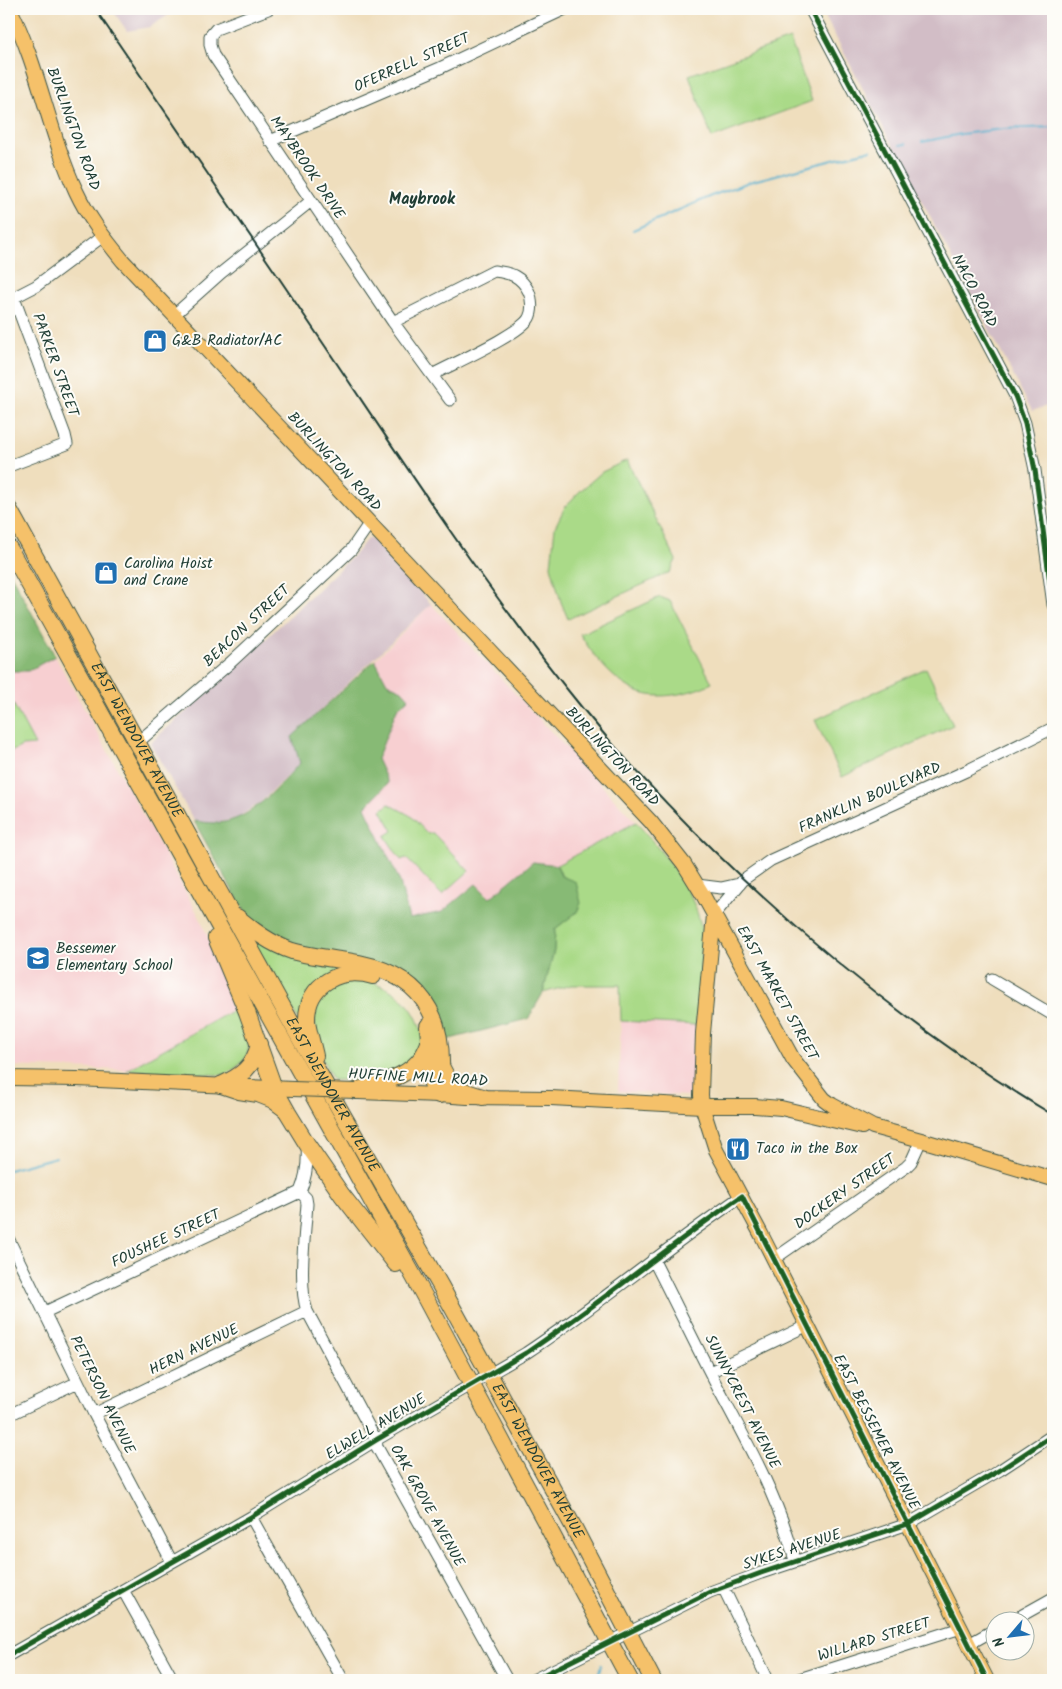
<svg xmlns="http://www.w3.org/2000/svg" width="1062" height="1689" viewBox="0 0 1062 1689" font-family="Kalam,sans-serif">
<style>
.built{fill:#f7cfd1}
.industrial{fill:#d2bdc6}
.green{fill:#aada88;stroke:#648c5e}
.forest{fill:#87ba74;stroke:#537c54}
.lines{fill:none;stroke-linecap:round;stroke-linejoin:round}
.stream{stroke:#4caccb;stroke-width:2}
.minor-casing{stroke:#3e5549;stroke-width:13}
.major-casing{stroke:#3e5549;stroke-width:16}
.highway-casing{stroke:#3e5549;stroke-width:18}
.minor{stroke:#fff;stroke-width:11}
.major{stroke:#f5c16b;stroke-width:14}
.highway{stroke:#f5c16b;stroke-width:16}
.rail{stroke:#1f3d34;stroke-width:2}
.major-bridge-casing{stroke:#3e5549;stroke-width:16;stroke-linecap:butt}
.major-bridge{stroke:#f5c16b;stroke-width:14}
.cycleway-casing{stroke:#fdfcf7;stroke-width:8}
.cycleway{stroke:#1b5e20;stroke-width:5}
.labels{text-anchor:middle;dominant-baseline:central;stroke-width:4;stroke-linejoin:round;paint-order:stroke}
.street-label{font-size:15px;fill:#1f3d34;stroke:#fdfcf7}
.poi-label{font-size:15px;fill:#1f3d34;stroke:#fdfcf7;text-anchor:start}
.neighbourhood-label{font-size:16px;font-weight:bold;fill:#1f3d34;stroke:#fdfcf7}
</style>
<rect width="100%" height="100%" fill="#fdfcf7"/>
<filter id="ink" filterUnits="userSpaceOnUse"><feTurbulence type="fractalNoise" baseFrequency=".02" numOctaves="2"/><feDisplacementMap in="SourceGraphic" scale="10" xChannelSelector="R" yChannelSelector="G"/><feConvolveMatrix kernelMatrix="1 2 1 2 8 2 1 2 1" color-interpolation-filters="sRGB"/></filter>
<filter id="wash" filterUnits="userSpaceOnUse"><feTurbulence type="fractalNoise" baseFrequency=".0096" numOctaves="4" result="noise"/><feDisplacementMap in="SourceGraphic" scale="20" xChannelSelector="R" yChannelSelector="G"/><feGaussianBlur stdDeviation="1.12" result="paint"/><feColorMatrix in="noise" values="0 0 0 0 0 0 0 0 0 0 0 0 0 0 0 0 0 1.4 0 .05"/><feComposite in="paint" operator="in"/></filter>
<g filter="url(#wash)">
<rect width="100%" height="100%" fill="#efdebd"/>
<path class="built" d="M431 604 636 822 557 865 533 862 490 898 476 884 442 912 409 919 400 882 365 807 388 784 377 759 397 709 402 690 387 683 375 660Z
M55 656 200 918 237 1008 127 1070 9 1066V671H28Z
M621 1021 696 1025 692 1093 687 1096 618 1091Z"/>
<path class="industrial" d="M112 9H171L170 14 150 27 127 31Z
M821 9H1053V404L1032 411Z
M367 539H372L431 604 293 736 300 763 260 803 237 818 218 823 194 821 150 743 228 675 355 554Z"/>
<path class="green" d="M790 39 812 101 712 138 689 75Z
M627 460 676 560 670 572 568 619 561 602 551 566 555 527 565 507 579 492 602 472Z
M660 597 670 601 712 683C689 694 653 703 630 688 609 676 592 654 580 634Z
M926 668 953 725 842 777 815 720Z
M9 696 35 745 22 746 9 753Z
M389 804 411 816 428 834 433 833 469 871 442 895 406 858 401 860 385 836 393 831 381 810Z
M636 822C665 856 697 891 703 937L696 1025 621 1021 620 985H571L543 993 554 950 555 929 577 912 557 865Z
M250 936 353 967 338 970 299 1020 282 994Z
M369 981C399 990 420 1010 423 1042L409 1065 364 1080H333L321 1056 314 1016 319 994 333 982Z
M237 1008C244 1027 258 1050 239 1065 233 1070 229 1073 222 1075L127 1070Z"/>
<path class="forest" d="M9 571 55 656 28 671H9Z
M375 660 387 683 402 690 409 698 397 709 377 759 388 783 365 807 400 882 409 919 442 912 476 884 490 898 533 862 557 865 561 876 576 882 581 903 577 912 555 929 554 950 543 993 528 1019 446 1040 416 983 285 943 252 922 240 904 194 821C201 822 210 823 217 823 252 821 278 786 300 763L292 737Z"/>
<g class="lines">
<path class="stream" d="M922 142 961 134 1003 129 1053 127
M900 145 906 144
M633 230 711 196 749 182 871 150
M9 1170 56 1157
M597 1680 601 1665"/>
</g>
</g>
<g filter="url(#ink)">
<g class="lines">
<g class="minor-casing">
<path id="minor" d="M268 9 216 29 210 36V45L213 55 393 322 450 400
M810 9 1015 396 1025 423 1035 470 1053 605
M270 141 440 68 565 9
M9 300 36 286 103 236
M174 315 221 273 311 201
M393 322 494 271C511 273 521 276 529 292 532 299 533 311 529 318 519 335 452 364 432 375
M9 466 67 444 65 435 14 298
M137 743 230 663 351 550 369 524
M697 885 721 888 739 884
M714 915 744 879 771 860 966 771 1053 728
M992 979 1053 1015
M307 1145C308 1160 306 1178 300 1192L306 1198 307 1204C305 1233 298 1285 307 1311L376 1440 377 1447 507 1680
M9 1240 94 1414 172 1562
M653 1259C675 1302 696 1346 718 1388 748 1444 779 1499 795 1561
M774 1259 906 1167 911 1162 921 1140
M45 1312 300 1192
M710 1372 808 1325
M94 1414 307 1311
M9 1415 78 1382
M251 1517 343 1680
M723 1587 768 1680
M123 1590 173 1680
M1010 1622 1053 1598
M969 1644 994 1630
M9 1655 251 1517 376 1440 526 1353C600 1304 668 1246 742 1196
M533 1680 710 1592 761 1573 908 1524 1000 1470 1053 1435
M796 1680 961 1628"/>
</g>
<g class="major-casing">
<path id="major" d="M10 9C39 67 49 133 76 191 88 217 105 239 123 261L651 822 684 864 703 895 793 1059 824 1099 832 1105 873 1127 921 1140 1053 1179
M714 915 703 1033 701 1095 702 1106 716 1150 761 1234 987 1680
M9 1078 77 1079 293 1089
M359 1092 439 1095 467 1097 551 1098 702 1106H755L781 1108 862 1127"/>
</g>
<g class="highway-casing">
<g id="highway">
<path id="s1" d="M9 509 320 1075 440 1285 573 1526 653 1680"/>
<path d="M9 548 414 1277 630 1680"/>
<path d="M237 917C254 931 271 944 292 951 313 957 337 959 359 963 431 978 448 1028 439 1095"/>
<path d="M216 938 247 1012 274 1088 288 1113 307 1144 342 1195 396 1264"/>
<path d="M428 1026 432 1084"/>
<path d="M315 1056C313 1045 308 1032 307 1021 306 983 341 967 373 976"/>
<path d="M442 1068C452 1089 461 1091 483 1097"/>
<path d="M221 1085 239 1091 258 1094 273 1100 285 1109"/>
<path d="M221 1085C241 1076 254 1067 259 1044"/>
<path d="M356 1091C378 1083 408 1078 422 1057 425 1053 427 1048 429 1043"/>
</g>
</g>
<use href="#minor" class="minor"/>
<use href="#major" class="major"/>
<use href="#highway" class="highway"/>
<path class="rail" d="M95 9C171 121 249 233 325 346 408 469 489 594 583 709 624 759 668 806 714 851 817 951 930 1042 1053 1115"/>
<g class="major-bridge-casing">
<path id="major-bridge" d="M293 1089 356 1091"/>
</g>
<use href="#major-bridge" class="major-bridge"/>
<g class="cycleway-casing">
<path id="cycleway" d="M810 9 1015 396 1025 423 1035 470 1053 605
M9 1655 251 1517 376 1440 526 1353C600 1304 668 1246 742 1196L987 1680
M533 1680 710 1592 761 1573 908 1524 1000 1470 1053 1435"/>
</g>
<use href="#cycleway" class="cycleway"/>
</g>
</g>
<defs>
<g id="shop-square" transform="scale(1.25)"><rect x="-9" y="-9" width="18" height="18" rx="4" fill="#1f6fb2" stroke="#fdfcf7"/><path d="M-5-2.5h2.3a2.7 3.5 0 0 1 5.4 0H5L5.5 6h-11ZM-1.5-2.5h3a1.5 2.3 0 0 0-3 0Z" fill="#fff"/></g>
<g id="school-square" transform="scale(1.25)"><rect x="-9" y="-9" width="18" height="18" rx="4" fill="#1f6fb2" stroke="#fdfcf7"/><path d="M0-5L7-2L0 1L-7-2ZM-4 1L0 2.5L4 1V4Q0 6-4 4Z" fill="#fff"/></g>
<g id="restaurant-square" transform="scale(1.25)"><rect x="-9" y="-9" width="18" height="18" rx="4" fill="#1f6fb2" stroke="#fdfcf7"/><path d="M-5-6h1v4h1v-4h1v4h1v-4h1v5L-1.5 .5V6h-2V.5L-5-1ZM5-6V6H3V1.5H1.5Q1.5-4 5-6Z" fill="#fff"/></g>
</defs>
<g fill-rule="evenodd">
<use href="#shop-square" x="155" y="341"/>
<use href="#shop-square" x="106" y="573"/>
<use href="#school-square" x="38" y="958"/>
<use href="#restaurant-square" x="738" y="1149"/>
</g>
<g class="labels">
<g class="street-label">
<text transform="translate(412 63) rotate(-24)">OFERRELL STREET</text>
<text transform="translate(73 129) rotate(70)">BURLINGTON ROAD</text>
<text transform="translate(307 168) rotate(56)">MAYBROOK DRIVE</text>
<text transform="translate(974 291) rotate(62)">NACO ROAD</text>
<text transform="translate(55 365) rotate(70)">PARKER STREET</text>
<text transform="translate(334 462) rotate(47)">BURLINGTON ROAD</text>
<text transform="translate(247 626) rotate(-43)">BEACON STREET</text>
<text stroke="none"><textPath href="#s1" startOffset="264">EAST WENDOVER AVENUE</textPath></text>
<text transform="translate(612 757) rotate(47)">BURLINGTON ROAD</text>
<text transform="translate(870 798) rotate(-24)">FRANKLIN BOULEVARD</text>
<text transform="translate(777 993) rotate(61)">EAST MARKET STREET</text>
<text transform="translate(418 1078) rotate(3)">HUFFINE MILL ROAD</text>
<text stroke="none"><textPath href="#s1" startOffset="669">EAST WENDOVER AVENUE</textPath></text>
<text transform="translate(845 1192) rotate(-35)">DOCKERY STREET</text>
<text transform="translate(166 1239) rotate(-25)">FOUSHEE STREET</text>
<text transform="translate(194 1350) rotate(-26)">HERN AVENUE</text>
<text transform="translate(102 1395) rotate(64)">PETERSON AVENUE</text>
<text transform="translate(742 1402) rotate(63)">SUNNYCREST AVENUE</text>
<text transform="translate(376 1427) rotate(-31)">ELWELL AVENUE</text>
<text transform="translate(876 1432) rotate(63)">EAST BESSEMER AVENUE</text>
<text stroke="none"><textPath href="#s1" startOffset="1089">EAST WENDOVER AVENUE</textPath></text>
<text transform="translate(427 1506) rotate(61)">OAK GROVE AVENUE</text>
<text transform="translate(792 1550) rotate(-18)">SYKES AVENUE</text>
<text transform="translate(874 1640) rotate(-17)">WILLARD STREET</text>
</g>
<g class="poi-label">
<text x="172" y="341">G&amp;B Radiator/AC</text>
<text x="124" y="564">Carolina Hoist<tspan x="124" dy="17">and Crane</tspan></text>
<text x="56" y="949">Bessemer<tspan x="56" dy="17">Elementary School</tspan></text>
<text x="756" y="1149">Taco in the Box</text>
</g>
<g class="neighbourhood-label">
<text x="422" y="199">Maybrook</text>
</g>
</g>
<rect width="1062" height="1689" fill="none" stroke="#fdfcf7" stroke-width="30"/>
<g transform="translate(1010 1636) rotate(242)"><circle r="24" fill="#fdfcf7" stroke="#a4b0a9"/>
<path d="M0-4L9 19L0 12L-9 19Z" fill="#1f6fb2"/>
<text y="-8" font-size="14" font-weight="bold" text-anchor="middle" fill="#1f3d34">N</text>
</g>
</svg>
